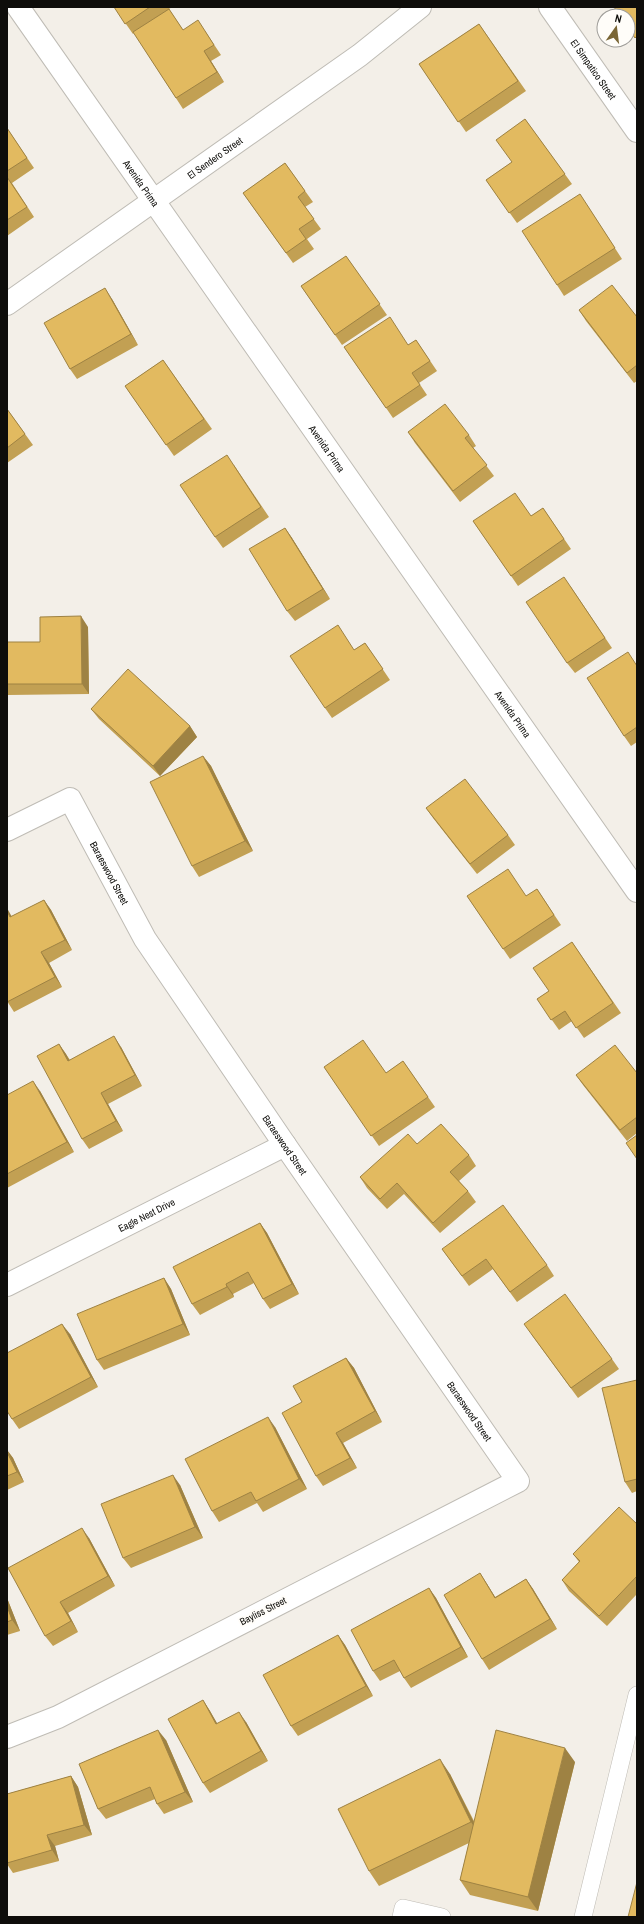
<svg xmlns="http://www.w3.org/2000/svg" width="644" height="1924" viewBox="0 0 644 1924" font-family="'Archivo Narrow',sans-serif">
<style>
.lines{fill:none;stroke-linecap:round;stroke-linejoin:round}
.lane-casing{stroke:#bfbcb5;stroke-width:18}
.street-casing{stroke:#bfbcb5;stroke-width:24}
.lane{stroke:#fff;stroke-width:17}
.street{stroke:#fff;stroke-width:22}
.wall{fill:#c2a053}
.shaded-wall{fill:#9e8243}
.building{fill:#e2ba60;stroke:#9e8243}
.labels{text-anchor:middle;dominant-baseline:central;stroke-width:4;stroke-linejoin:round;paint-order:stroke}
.street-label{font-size:10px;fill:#0e0d0a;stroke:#fffdf9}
</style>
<rect width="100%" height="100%" fill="#f3efe8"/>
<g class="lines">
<g class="lane-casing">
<path id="lane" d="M401 1917 403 1908 442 1917
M583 1917 637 1695"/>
</g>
<g class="street-casing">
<g id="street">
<path id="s1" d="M18 7 637 891"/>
<path id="s2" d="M550 7 637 131"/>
<path id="s3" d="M7 304 360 55 420 7"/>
<path id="s4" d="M7 830 70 799 145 939 285 1145 518 1481 58 1717 7 1737"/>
<path id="s5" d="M7 1285 285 1145"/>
</g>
</g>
<use href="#lane" class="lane"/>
<use href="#street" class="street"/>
</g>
<path class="wall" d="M114 7H172L169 9 183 30 205 31 221 55 211 61 224 82 183 109 134 33 133 34Z
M479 24 526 91 466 132 419 64Z
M525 119 572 184 517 223 486 180 512 162Z
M7 128 34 168 12 183 34 217 7 236Z
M285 163 313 202 305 207 321 229 307 239 314 249 293 263 243 193Z
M587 205 622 259 564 296 557 285Z
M346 256 387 315 342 345 301 286Z
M112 299 138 345 77 379 70 369Z
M579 310 637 317V381L634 383 586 321Z
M416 340 437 371 419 383 427 395 393 418 344 347 408 345Z
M163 360 212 429 174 456 125 386Z
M7 409 33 445 7 463Z
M408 432 469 435 476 446 473 448 494 476 460 502 415 443Z
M234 465 269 517 223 548 215 537Z
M543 508 571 549 518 586 473 521 531 516Z
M285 528 292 538 330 599 295 621 287 611Z
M571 587 612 648 575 673 567 663Z
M88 627 89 694 8 695 7 694V642H40Z
M365 643 390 680 332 718 325 708 354 650Z
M637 665V742L631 746 624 736Z
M91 709 190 726 197 737 160 776 99 719Z
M203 756 211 766 253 851 199 877 192 866Z
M426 808 508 835 515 845 477 874 433 818Z
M537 889 561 925 510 959 467 896H527Z
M44 900 51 910 72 950 49 963 62 987 14 1012 7 1001 12 917Z
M572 942 621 1013 584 1038 572 1021 559 1030 537 999 549 991Z
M59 1044 70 1060 121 1047 142 1086 108 1104 123 1131 89 1149 82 1139Z
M403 1061 435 1107 379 1146 324 1067 386 1073Z
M637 1073V1133L627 1141 583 1085 576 1075Z
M40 1091 74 1152 7 1188V1095Z
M417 1144 469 1155 476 1166 459 1181 468 1191 476 1202 440 1233 404 1194 387 1209 367 1188 360 1177Z
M260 1223 267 1233 299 1294 270 1309 263 1299 254 1283 233 1294 234 1297 200 1315 192 1304Z
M442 1249 547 1265 554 1276 517 1302 493 1269 469 1286Z
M164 1278 171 1289 190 1335 104 1370 97 1360Z
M70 1334 98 1387 19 1429 12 1419Z
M531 1334 612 1359 619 1369 578 1398Z
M346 1358 354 1368 382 1422 343 1443 357 1468 323 1486 316 1476 302 1402Z
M637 1380V1491L632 1493 625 1482Z
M275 1427 307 1489 263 1512 257 1503 219 1522 212 1511Z
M7 1450 13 1458 24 1482 7 1490Z
M180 1485 203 1538 131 1568 123 1558Z
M637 1524V1594L607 1626 569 1591 562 1580 579 1562 573 1554Z
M89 1538 115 1586 68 1613 78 1632 53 1646 45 1636Z
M480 1573 487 1584 495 1597 526 1579 533 1589 557 1629 489 1670 482 1659Z
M429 1588 436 1598 468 1657 411 1688 404 1678 400 1671 380 1681 373 1671Z
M7 1598 20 1631 7 1635Z
M338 1635 345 1645 373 1696 298 1736 291 1726Z
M203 1700 210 1711 217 1724 246 1722 268 1761 210 1793 203 1783Z
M166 1740 193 1802 164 1814 157 1804 155 1799 106 1819 98 1809Z
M575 1762 538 1911 470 1895 460 1880 469 1843 379 1886 369 1871 450 1774 474 1821Z
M71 1776 78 1787 92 1835 55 1846 59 1861 13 1873 7 1864V1794Z"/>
<path class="shaded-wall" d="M204 51 211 61 224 82 217 72Z
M105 288 112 299 138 345 131 334Z
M285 528 292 538 330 599 323 589Z
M81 616 88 627 89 694 82 684Z
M190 726 197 737 160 776 153 766Z
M203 756 211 766 253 851 245 841Z
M44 900 51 910 72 950 65 940Z
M7 908 18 928 10 917 7 911Z
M41 952 49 963 62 987 55 977Z
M114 1036 121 1047 142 1086 135 1075Z
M59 1044 66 1054 75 1071 68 1061Z
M33 1081 40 1091 74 1152 67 1142Z
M101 1093 108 1104 123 1131 116 1121Z
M260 1223 267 1233 299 1294 292 1284Z
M164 1278 171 1289 190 1335 183 1324Z
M226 1284 233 1294 234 1297 227 1287Z
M62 1324 70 1334 98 1387 91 1377Z
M346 1358 354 1368 382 1422 375 1411Z
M268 1417 275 1427 307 1489 299 1479Z
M336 1433 343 1443 357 1468 350 1458Z
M7 1450 13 1458 24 1482 17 1472Z
M173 1475 180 1485 203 1538 195 1527Z
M82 1528 89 1538 115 1586 108 1576Z
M480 1573 487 1584 502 1608 495 1598Z
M526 1579 533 1589 557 1629 550 1619Z
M429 1588 436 1598 468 1657 461 1647Z
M7 1598 20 1631 12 1620 7 1606Z
M60 1602 68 1613 78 1632 71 1621Z
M338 1635 345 1645 373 1696 366 1686Z
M203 1700 210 1711 224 1735 216 1724Z
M239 1712 246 1722 268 1761 261 1751Z
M158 1730 166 1740 193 1802 185 1792Z
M565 1748 575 1762 538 1911 528 1897Z
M440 1759 450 1774 481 1837 471 1822Z
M71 1776 78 1787 92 1835 84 1825Z
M47 1835 55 1846 59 1861 52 1850Z"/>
<path class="building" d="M114 7H150L125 24Z
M614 7H637V36L635 38 628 28V16H620Z
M169 9 183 30 198 20 214 45 204 51 217 72 176 98 133 32Z
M479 24 518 81 458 122 419 64Z
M525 119 565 174 509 213 486 180 512 162 496 140Z
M7 128 27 158 7 171Z
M285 163 305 191 298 197 314 219 299 229 306 239 286 253 243 193Z
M7 177 27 207 7 220Z
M580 194 615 248 557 285 522 231Z
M346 256 380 304 335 335 301 286Z
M612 285 637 317V365L627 373 579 310Z
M105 288 131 334 70 369 44 323Z
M390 317 408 345 416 340 430 361 412 373 420 385 386 408 344 347Z
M163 360 204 419 166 445 125 386Z
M445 404 469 435 465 438 487 465 453 491 408 432Z
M7 409 25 434 7 448Z
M227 455 261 507 215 537 180 485Z
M515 493 531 516 543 508 564 539 511 576 473 521Z
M285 528 323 589 287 611 249 549Z
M564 577 605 638 567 663 526 602Z
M81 616 82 684H7V642H40V617Z
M338 625 354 650 365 643 383 669 325 708 290 656Z
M628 652 637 666V727L624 736 587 678Z
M128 669 190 726 153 766 91 709Z
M203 756 245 841 192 866 150 782Z
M465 779 508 835 470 864 426 808Z
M508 869 526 896 537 889 554 915 503 949 467 896Z
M44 900 65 940 41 952 55 977 7 1002V911L10 917Z
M572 942 613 1003 576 1028 565 1011 551 1020 537 999 549 991 533 968Z
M114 1036 135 1075 101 1093 116 1121 82 1139 37 1056 59 1044 68 1061Z
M363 1040 386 1073 403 1061 428 1097 371 1136 324 1067Z
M615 1045 637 1073V1117L620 1130 576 1075Z
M33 1081 67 1142 7 1174V1095Z
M441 1124 469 1155 450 1172 468 1191 433 1223 397 1183 380 1199 360 1177 408 1134 417 1144Z
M637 1135V1159L626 1143Z
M503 1205 547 1265 510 1292 486 1259 462 1276 442 1249Z
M260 1223 292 1284 263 1299 248 1272 226 1284 227 1287 192 1304 173 1267Z
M164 1278 183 1324 97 1360 77 1314Z
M565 1294 612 1359 571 1388 524 1324Z
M62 1324 91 1377 12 1419 7 1411V1353Z
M346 1358 375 1411 336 1433 350 1458 316 1476 282 1413 302 1402 293 1386Z
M637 1380V1479L625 1482 602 1388Z
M268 1417 299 1479 256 1501 251 1492 212 1511 185 1459Z
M7 1452 17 1472 7 1476Z
M173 1475 195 1527 123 1558 101 1504Z
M619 1507 637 1524V1576L599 1616 562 1580 580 1561 573 1554Z
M82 1528 108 1576 60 1602 71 1621 45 1636 8 1568Z
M480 1573 495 1598 526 1579 550 1619 482 1659 444 1595Z
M429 1588 461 1647 404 1678 394 1660 373 1671 351 1630Z
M7 1606 12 1620 7 1622Z
M338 1635 366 1686 291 1726 263 1675Z
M203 1700 216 1724 239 1712 261 1751 203 1783 168 1719Z
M158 1730 185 1792 157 1804 150 1787 98 1809 79 1764Z
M496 1730 565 1748 528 1897 460 1880Z
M440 1759 471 1822 369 1871 338 1809Z
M71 1776 84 1825 47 1835 52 1850 7 1863V1794Z
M637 1882V1917H628Z"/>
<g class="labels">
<g class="street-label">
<text stroke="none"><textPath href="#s2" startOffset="76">El Simpatico Street</textPath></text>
<text stroke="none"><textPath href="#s3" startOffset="254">El Sendero Street</textPath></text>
<text stroke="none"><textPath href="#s1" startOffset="215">Avenida Prima</textPath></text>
<text stroke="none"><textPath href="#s1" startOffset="539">Avenida Prima</textPath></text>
<text stroke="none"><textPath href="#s1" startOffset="863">Avenida Prima</textPath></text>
<text stroke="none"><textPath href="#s4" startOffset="154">Baraeswood Street</textPath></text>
<text stroke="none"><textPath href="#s4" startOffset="478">Baraeswood Street</textPath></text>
<text stroke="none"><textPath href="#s5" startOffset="156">Eagle Nest Drive</textPath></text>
<text stroke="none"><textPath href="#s4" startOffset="802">Baraeswood Street</textPath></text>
<text transform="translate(263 1611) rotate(-27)">Bayliss Street</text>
</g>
</g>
<rect width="644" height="1924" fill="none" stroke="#0e0d0a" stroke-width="16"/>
<g transform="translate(616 28) rotate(14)"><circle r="19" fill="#fffdf9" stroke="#9f9d99"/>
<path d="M0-3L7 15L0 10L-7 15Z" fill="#7a6635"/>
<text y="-6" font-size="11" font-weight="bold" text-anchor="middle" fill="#0e0d0a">N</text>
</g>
</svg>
